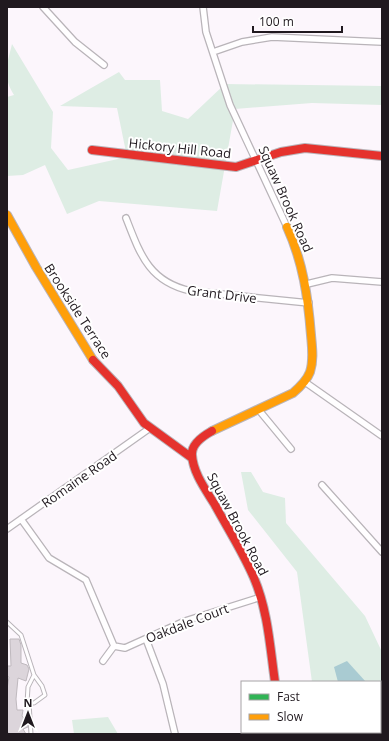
<svg xmlns="http://www.w3.org/2000/svg" width="389" height="741" viewBox="0 0 389 741" font-family="'Open Sans',sans-serif">
<style>
.green{fill:#deede4}
.water{fill:#a9cbd2}
.building{fill:#dcd5db;stroke:#bfb9be}
.lines{fill:none;stroke-linecap:round;stroke-linejoin:round}
.lane-casing{stroke:#b9b4b9;stroke-width:5}
.street-casing{stroke:#b9b4b9;stroke-width:8}
.fast-casing{stroke:#b9b4b9;stroke-width:10}
.slow-casing{stroke:#b9b4b9;stroke-width:10}
.jam-casing{stroke:#b9b4b9;stroke-width:10}
.lane{stroke:#fffeff;stroke-width:3}
.street{stroke:#fffeff;stroke-width:5.5}
.fast{stroke:#30b455;stroke-width:8}
.slow{stroke:#ff9f0a;stroke-width:8}
.jam{stroke:#e5322d;stroke-width:8}
.labels{text-anchor:middle;dominant-baseline:central;stroke-width:4;stroke-linejoin:round;paint-order:stroke}
.street-label{font-size:13px;fill:#20191f;stroke:#fff}
</style>
<rect width="100%" height="100%" fill="#fcf6fc"/>
<path class="green" d="M12 44 53 112 51 148 68 170 127 157 117 108 60 106 119 72 125 80H160L162 111 188 119 225 84 382 86V105L312 103 235 109 217 211 99 201 67 214 45 165 23 175 7 176V97L14 95C2 76 7 65 12 44Z
M241 472H251L263 492 285 498 286 523 365 616 382 652V734H320L319 732H380V682H312L297 572 248 510Z
M108 717 118 734H74L72 720Z"/>
<path class="water" d="M347 661 366 682H338L334 667Z"/>
<path class="building" d="M10 639H19L21 645V663L27 665 29 669 26 681 18 678 16 699 17 710H23L22 716 27 722 28 727 23 729 26 734H9L7 731V689L9 677 7 676V666H11Z"/>
<g class="lines">
<g class="lane-casing">
<path id="lane" d="M7 622 21 635 34 675 42 686 45 695 34 703H27L28 687 34 675
M29 703 31 734"/>
</g>
<g class="street-casing">
<path id="street" d="M43 7 75 42 104 65
M203 7 206 32 230 105 287 227
M213 52 242 42 272 37 382 42
M126 218C140 254 149 282 191 291L309 303
M307 284 332 278 382 282
M305 382 382 436
M258 409 291 449
M322 485 382 552
M21 519 49 558 86 580 114 646
M7 529 150 428
M146 639 163 684 175 734
M103 661 114 646 125 648 185 621 261 597"/>
</g>
<g class="fast-casing">
<path id="fast" d="M284 732 285 734"/>
</g>
<g class="slow-casing">
<path id="slow" d="M7 215 36 267 93 360
M212 431 293 393C300 387 307 380 310 372 314 360 312 347 311 335 308 297 303 262 287 227"/>
</g>
<g class="jam-casing">
<path id="jam" d="M92 150 236 167 281 152 305 148 382 156
M93 360 118 386 144 423 192 458
M212 431C203 436 191 444 192 455 193 473 206 490 215 505 228 529 243 552 254 578 268 611 270 647 275 682"/>
</g>
<use href="#lane" class="lane"/>
<use href="#street" class="street"/>
<use href="#fast" class="fast"/>
<use href="#slow" class="slow"/>
<use href="#jam" class="jam"/>
</g>
<g class="labels">
<g class="street-label">
<text transform="translate(180 148) rotate(6)">Hickory Hill Road</text>
<text transform="translate(286 199) rotate(66)">Squaw Brook Road</text>
<text transform="translate(222 294) rotate(7)">Grant Drive</text>
<text transform="translate(78 311) rotate(57)">Brookside Terrace</text>
<text transform="translate(79 479) rotate(-35)">Romaine Road</text>
<text transform="translate(238 524) rotate(62)">Squaw Brook Road</text>
<text transform="translate(187 623) rotate(-21)">Oakdale Court</text>
</g>
</g>
<rect width="389" height="741" fill="none" stroke="#20191f" stroke-width="16"/>
<rect x="241" y="681" width="140" height="52" fill="#ffffff" stroke="#a6a3a5"/>
<rect x="249" y="694" width="20" height="6" fill="#30b455" stroke="#a6a3a5"/>
<text x="277" y="701" font-size="12" fill="#20191f">Fast</text>
<rect x="249" y="714" width="20" height="6" fill="#ff9f0a" stroke="#a6a3a5"/>
<text x="277" y="721" font-size="12" fill="#20191f">Slow</text>
<g transform="translate(28 713)" stroke="#ffffff" stroke-width="3" paint-order="stroke">
<path d="M0-3L7 15L0 10L-7 15Z" fill="#20191f"/>
<text y="-6" font-size="11" font-weight="bold" text-anchor="middle" fill="#20191f">N</text>
</g>
<path d="M253 26v6h89v-6" fill="none" stroke="#20191f" stroke-width="2"/>
<text x="259" y="26" font-size="12" fill="#20191f" stroke="#ffffff" stroke-width="3" paint-order="stroke">100 m</text>
</svg>
